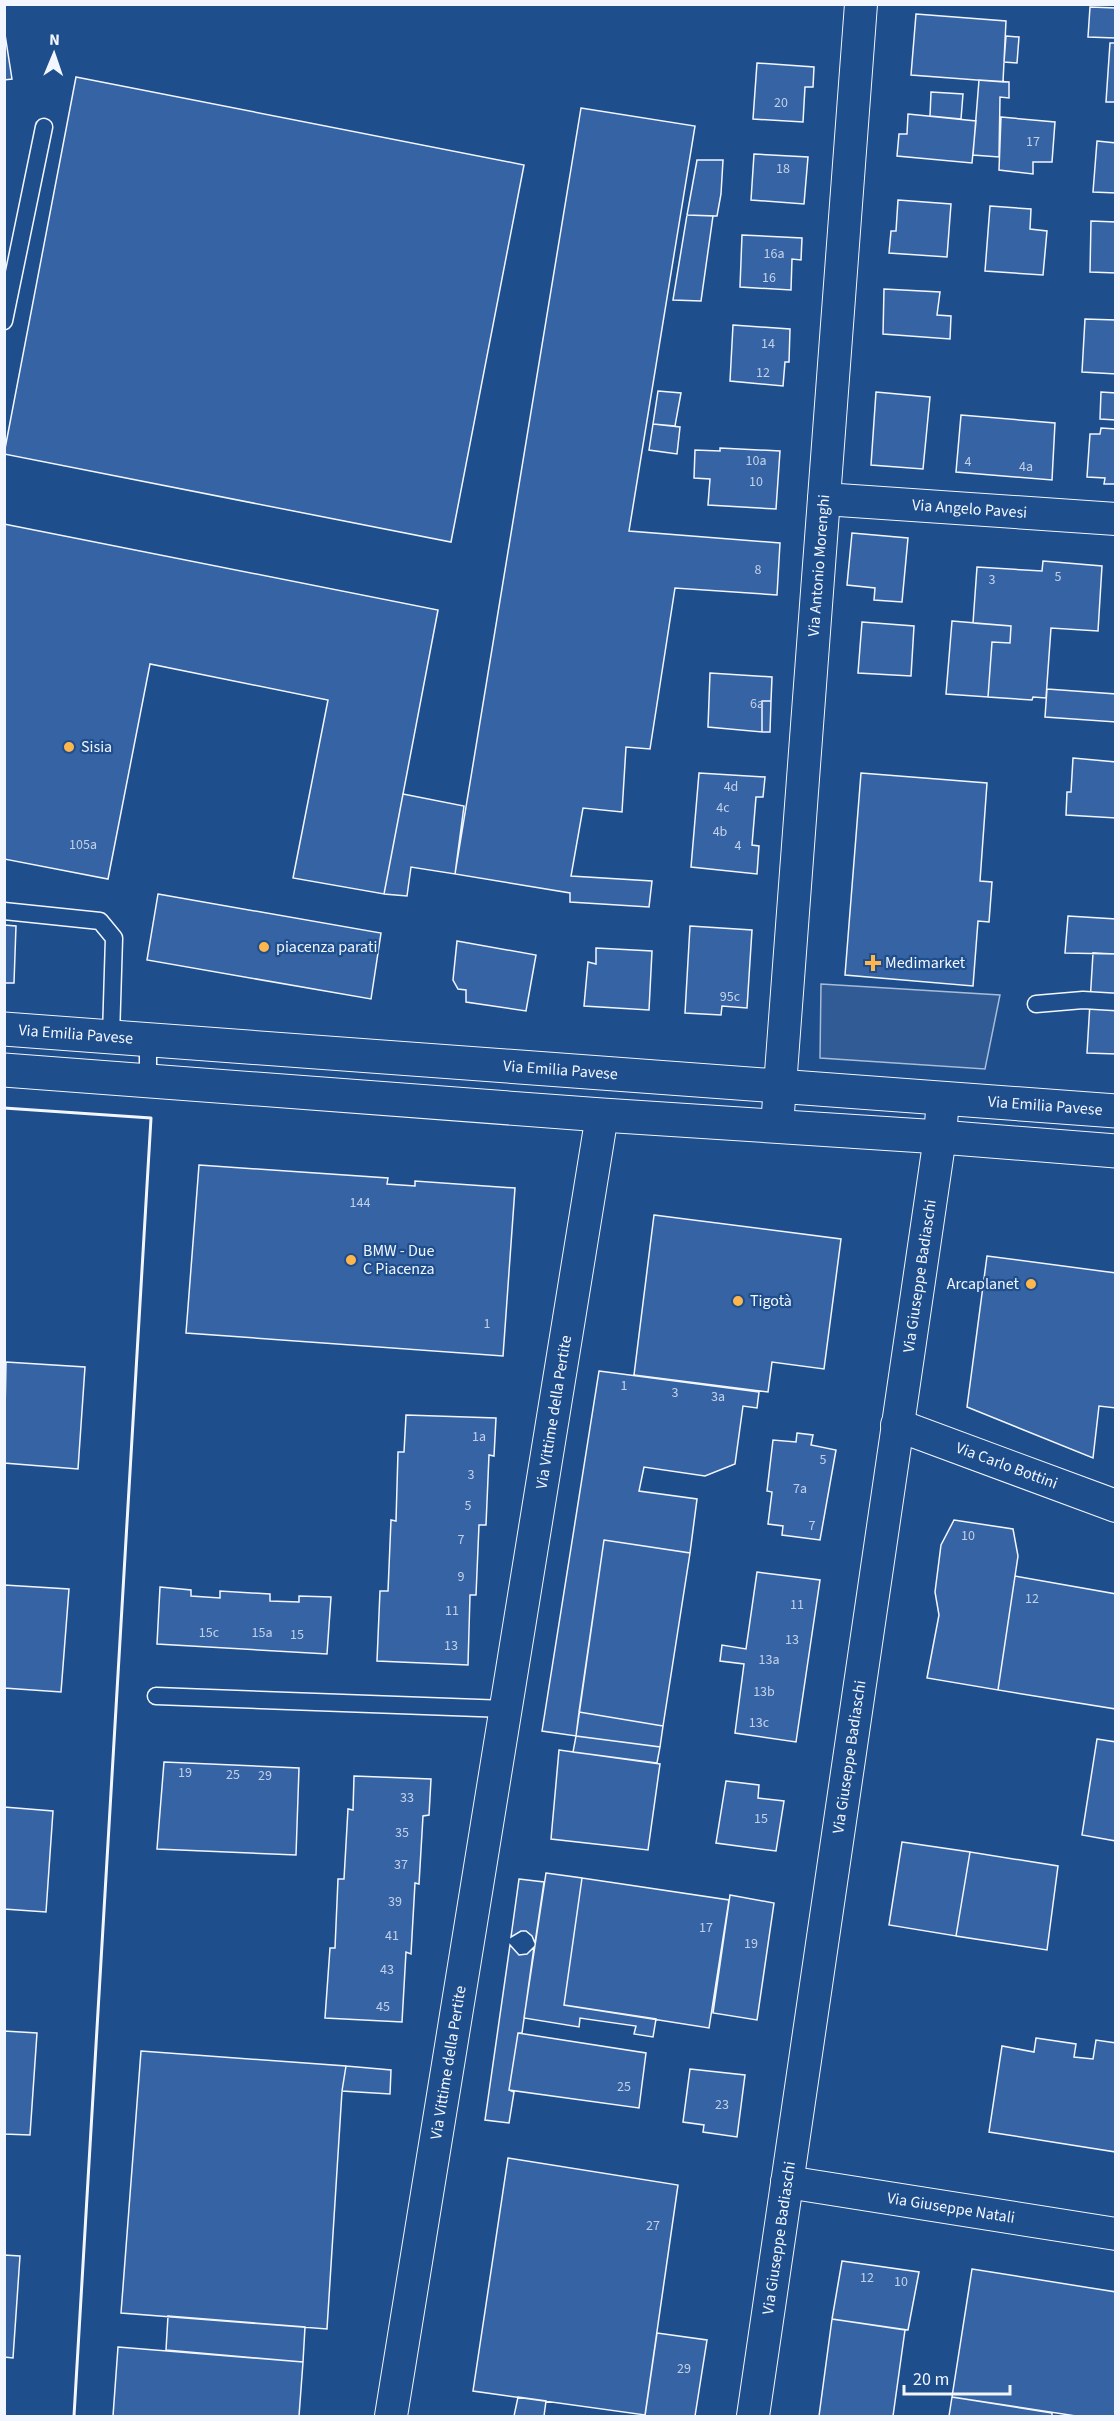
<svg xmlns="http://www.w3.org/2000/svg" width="1120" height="2421" viewBox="0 0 1120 2421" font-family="'Source Sans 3',sans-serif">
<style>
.built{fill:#305b95;stroke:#a8bbd7;stroke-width:1.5}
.building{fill:#3563a3;stroke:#f2f6ff;stroke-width:1.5}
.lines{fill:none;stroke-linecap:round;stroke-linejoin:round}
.lane-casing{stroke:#f2f6ff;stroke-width:19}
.street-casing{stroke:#f2f6ff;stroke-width:34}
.primary-casing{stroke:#f2f6ff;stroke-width:35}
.lane{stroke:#1f4e8c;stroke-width:16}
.street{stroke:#1f4e8c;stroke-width:32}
.primary{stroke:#1f4e8c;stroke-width:33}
.wall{stroke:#f2f6ff;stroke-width:3}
.poi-dot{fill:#ffb74d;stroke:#1f4e8c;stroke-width:2}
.labels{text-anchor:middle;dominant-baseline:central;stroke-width:4.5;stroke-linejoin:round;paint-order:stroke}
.number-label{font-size:14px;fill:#c3d1e8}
.street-label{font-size:16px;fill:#f2f6ff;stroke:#1f4e8c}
.poi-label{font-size:16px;fill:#f2f6ff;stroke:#1f4e8c;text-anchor:start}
</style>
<rect width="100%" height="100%" fill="#1f4e8c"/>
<path class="built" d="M821 984 1000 995 985 1069 820 1058Z"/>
<path class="building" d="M1090 7 1116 8 1115 38 1088 37Z
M916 14 1006 21 1003 82 911 75Z
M4 28 12 79 4 80Z
M1006 36 1019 37 1017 63 1004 62Z
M1110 43H1116V102H1106Z
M757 63 814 67 813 87H805L803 122 753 119Z
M76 77 524 165 451 542 4 454Z
M979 80 1009 82V98L1000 97 999 157 973 155Z
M931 92 963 94 961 119 930 116Z
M581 108 695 126 629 531 780 543 777 595 675 588 650 749 626 747 622 812 583 808 571 876 652 881 649 907 570 902V893L455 874Z
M908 114 976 121 972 163 897 156 899 134H907Z
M1001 117 1055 122 1052 162H1033V174L999 170Z
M1097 141 1116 143V193L1093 192Z
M754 154 808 157 804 204 751 200Z
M697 160H723L721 194 717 216 687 215Z
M898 200 951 204 947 257 889 253 891 231H896Z
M990 206 1031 209 1030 229 1047 231 1043 275 985 271Z
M687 215 713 216 701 301 673 300Z
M1091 221 1116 222V273L1090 272Z
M742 235 802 238 801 260 792 259 791 290 740 287Z
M884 289 940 292 937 315 951 316 950 339 883 334Z
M1085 319 1116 320V374L1082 372Z
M733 325 790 329 789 362H785L783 386 730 381Z
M658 391 681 393 675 426 653 424Z
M876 392 930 397 923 469 871 465Z
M1101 392 1116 393V420L1100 419Z
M961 415 1055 423 1052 480 956 472Z
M653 424 680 427 677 454 649 450Z
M1101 428 1116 429V484H1104L1105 478 1087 477 1090 434H1100Z
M720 448 780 451 776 509 708 505 710 479 694 478 695 450 720 451Z
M4 524 438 610 384 894 293 878 328 700 150 664 108 879 4 859Z
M852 533 908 538 902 602 874 600 875 588 847 585Z
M1043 561 1102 566 1098 631 1051 628 1046 698 1033 697 1032 700 988 697 992 642 1010 643 1011 626 973 623 977 567 1042 571Z
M952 621 1011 626 1010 643 992 642 988 697 946 694Z
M862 622 914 626 911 676 858 673Z
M710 673 772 677 771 701H762V732L708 727Z
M1047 689 1116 694V722L1045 717Z
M762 701H771L770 732H762Z
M1073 758 1116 762V818L1066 815 1067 792H1071Z
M699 773 765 777 763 797H756L752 845 759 846 757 874 691 867Z
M861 773 987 783 980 881 992 882 989 922 978 921 973 986 845 975Z
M403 794 464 806 455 874 411 867 407 896 384 894Z
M158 894 381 933 371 999 147 960Z
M1068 916 1116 919V954L1065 953Z
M4 925 16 926 14 983H4Z
M690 926 752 930 747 1008 722 1006 721 1015 685 1013Z
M457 941 536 955 526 1011 466 1002V990L458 989 453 980Z
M596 948 652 951 649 1010 584 1006 588 962 596 964Z
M1093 953 1116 954V1054L1087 1053Z
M199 1165 388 1178 387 1184 415 1186V1181L515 1188 503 1356 186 1333Z
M654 1215 841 1239 824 1369 772 1362 768 1392 634 1375Z
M987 1256 1116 1273V1408L1099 1406 1093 1458 967 1407Z
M6 1362 85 1367 78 1469 4 1463Z
M599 1371 759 1392 757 1408 743 1406 735 1464 705 1476 644 1467 639 1491 697 1499 690 1553 604 1540 576 1736 542 1731Z
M406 1415 496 1418 494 1456 489 1455 486 1525H479L476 1595H470L468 1665 377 1661 380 1591H388L391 1520 396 1521 398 1452H404Z
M797 1433 813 1435 811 1445 836 1450 820 1540 782 1535 783 1526 768 1524 772 1492 767 1491 773 1440 796 1442Z
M954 1520 1013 1529 1018 1556 998 1690 927 1678 939 1615 935 1592 941 1545Z
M604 1540 690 1553 663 1726 579 1712Z
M757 1572 820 1580 796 1742 735 1733 744 1664 720 1661 722 1645 746 1649Z
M1015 1576 1116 1594V1709L998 1690Z
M4 1585 69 1589 61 1692 4 1688Z
M160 1587 191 1590V1596L220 1598V1591L270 1594V1601L299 1602V1596L331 1597 327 1654 157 1644Z
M579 1712 663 1726 660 1747 576 1736Z
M576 1736 660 1747 657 1763 573 1752Z
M1097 1739 1116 1742V1841L1082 1835Z
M559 1750 660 1764 648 1850 551 1839Z
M164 1762 299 1768 296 1855 157 1849Z
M354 1776 431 1779 429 1815 423 1816 419 1884 415 1883 411 1954 406 1952 402 2022 325 2018 330 1948H335L338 1879H344L348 1809 353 1810Z
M726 1781 759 1785 758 1798 784 1801 776 1851 716 1843Z
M4 1807 53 1811 46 1912 4 1909Z
M902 1842 970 1852 956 1936 889 1925Z
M970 1852 1058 1866 1047 1950 956 1936Z
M546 1873 582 1878 564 2005 656 2019 653 2037 634 2034 636 2026 580 2018 579 2027 524 2018Z
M582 1878 729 1900 709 2028 564 2005Z
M519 1879 544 1882 535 1943 532 1936 526 1931H521L511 1937Z
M730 1895 774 1903 757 2020 713 2013Z
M510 1945 519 1955 527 1954 534 1947 522 2033H518L509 2090 514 2092 509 2123 485 2120Z
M4 2031 37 2033 30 2135 4 2134Z
M518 2033 646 2053 639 2108 509 2090Z
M1036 2038 1076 2044 1074 2057 1093 2059 1096 2040 1116 2043V2152L989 2132 1002 2046 1034 2052Z
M141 2051 346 2066 342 2091 327 2329 121 2313Z
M346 2066 391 2070 390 2094 342 2091Z
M690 2069 745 2075 737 2137 703 2132 704 2125 683 2122Z
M508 2158 678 2185 645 2415 473 2391Z
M4 2255 20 2256 13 2358 4 2357Z
M842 2261 919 2272 908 2330 832 2319Z
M972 2269 1116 2292V2416H1076L952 2397Z
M168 2316 305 2327 303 2362 166 2350Z
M832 2319 905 2330 893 2416H819Z
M657 2333 707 2340 695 2416H645Z
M118 2347 303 2362 299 2416H113Z
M518 2397 546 2401 544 2416H514Z
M952 2397 1052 2413V2416H949Z"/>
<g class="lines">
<g class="lane-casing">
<path id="lane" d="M4 321 44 127
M4 911 100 921 114 938 111 1036
M1036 1004 1083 1000 1116 1002
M148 1081V1040
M156 1696 506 1709"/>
</g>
<g class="street-casing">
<g id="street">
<path id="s1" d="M824 499 1116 519"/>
<path id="s2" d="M777 1126 861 4"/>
<path id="s3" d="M897 1425 1116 1506"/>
<path id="s4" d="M787 2182 1116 2234"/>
<path id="s5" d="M391 2416 602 1115"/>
<path id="s6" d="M753 2416 940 1137 943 1098"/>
</g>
</g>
<g class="primary-casing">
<g id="primary">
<path id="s7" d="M4 1029 1116 1111"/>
<path d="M4 1070 602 1115 940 1137 1116 1151"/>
</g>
</g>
<use href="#lane" class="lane"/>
<use href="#street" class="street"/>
<use href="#primary" class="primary"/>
<path class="wall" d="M4 1108 151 1118 74 2416"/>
</g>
<g class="poi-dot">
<circle cx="69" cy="747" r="6"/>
<circle cx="264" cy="947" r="6"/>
<path d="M870 954h6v6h6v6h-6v6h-6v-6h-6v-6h6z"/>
<circle cx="351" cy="1260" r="6"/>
<circle cx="1031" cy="1284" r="6"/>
<circle cx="738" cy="1301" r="6"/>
</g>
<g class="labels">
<g class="number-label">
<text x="781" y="103">20</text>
<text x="1033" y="142">17</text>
<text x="783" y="169">18</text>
<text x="774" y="254">16a</text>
<text x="769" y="278">16</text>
<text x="768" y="344">14</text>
<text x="763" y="373">12</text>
<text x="756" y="461">10a</text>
<text x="968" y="462">4</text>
<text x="1026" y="467">4a</text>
<text x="756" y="482">10</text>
<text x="758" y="570">8</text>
<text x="1058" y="577">5</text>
<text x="992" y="580">3</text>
<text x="757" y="704">6a</text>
<text x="731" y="787">4d</text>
<text x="723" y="808">4c</text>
<text x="720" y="832">4b</text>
<text x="83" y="845">105a</text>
<text x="738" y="846">4</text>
<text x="730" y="997">95c</text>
<text x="360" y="1203">144</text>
<text x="487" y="1324">1</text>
<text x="624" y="1386">1</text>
<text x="675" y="1393">3</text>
<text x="718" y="1397">3a</text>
<text x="479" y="1437">1a</text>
<text x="823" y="1460">5</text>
<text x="471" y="1475">3</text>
<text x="800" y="1489">7a</text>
<text x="468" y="1506">5</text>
<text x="812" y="1526">7</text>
<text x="968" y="1536">10</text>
<text x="461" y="1540">7</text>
<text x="461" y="1577">9</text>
<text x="1032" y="1599">12</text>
<text x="797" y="1605">11</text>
<text x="452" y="1611">11</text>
<text x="209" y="1633">15c</text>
<text x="262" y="1633">15a</text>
<text x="297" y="1635">15</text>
<text x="792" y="1640">13</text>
<text x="451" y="1646">13</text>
<text x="769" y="1660">13a</text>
<text x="764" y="1692">13b</text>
<text x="759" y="1723">13c</text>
<text x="185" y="1773">19</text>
<text x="233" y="1775">25</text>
<text x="265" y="1776">29</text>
<text x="407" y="1798">33</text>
<text x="761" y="1819">15</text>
<text x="402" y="1833">35</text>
<text x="401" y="1865">37</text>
<text x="395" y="1902">39</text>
<text x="706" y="1928">17</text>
<text x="392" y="1936">41</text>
<text x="751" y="1944">19</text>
<text x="387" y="1970">43</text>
<text x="383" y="2007">45</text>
<text x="624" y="2087">25</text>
<text x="722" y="2105">23</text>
<text x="653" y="2226">27</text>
<text x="867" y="2278">12</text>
<text x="901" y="2282">10</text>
<text x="684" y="2369">29</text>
</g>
<g class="street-label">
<text stroke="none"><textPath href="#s1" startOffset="146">Via Angelo Pavesi</textPath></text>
<text stroke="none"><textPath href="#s2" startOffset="562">Via Antonio Morenghi</textPath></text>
<text stroke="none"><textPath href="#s7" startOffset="72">Via Emilia Pavese</textPath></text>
<text stroke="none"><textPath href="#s7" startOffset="558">Via Emilia Pavese</textPath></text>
<text stroke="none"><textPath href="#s7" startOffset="1044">Via Emilia Pavese</textPath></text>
<text stroke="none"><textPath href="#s6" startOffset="1152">Via Giuseppe Badiaschi</textPath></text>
<text stroke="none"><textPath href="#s5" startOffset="1017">Via Vittime della Pertite</textPath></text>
<text stroke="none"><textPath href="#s3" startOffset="117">Via Carlo Bottini</textPath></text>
<text stroke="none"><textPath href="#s6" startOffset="666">Via Giuseppe Badiaschi</textPath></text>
<text stroke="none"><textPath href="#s5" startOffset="358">Via Vittime della Pertite</textPath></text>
<text stroke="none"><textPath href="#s4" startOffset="166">Via Giuseppe Natali</textPath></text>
<text stroke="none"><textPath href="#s6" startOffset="180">Via Giuseppe Badiaschi</textPath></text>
</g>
<g class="poi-label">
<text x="81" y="747">Sisia</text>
<text x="276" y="947">piacenza parati</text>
<text x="885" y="963">Medimarket</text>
<text x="363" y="1251">BMW - Due<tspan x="363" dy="18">C Piacenza</tspan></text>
<text x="1019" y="1284" text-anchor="end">Arcaplanet</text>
<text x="750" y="1301">Tigotà</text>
</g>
</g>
<rect width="1120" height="2421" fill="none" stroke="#f2f6ff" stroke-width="12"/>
<g transform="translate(54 54) rotate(2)" stroke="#1f4e8c" stroke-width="4.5" paint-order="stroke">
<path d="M0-4.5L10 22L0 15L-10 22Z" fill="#f2f6ff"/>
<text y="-9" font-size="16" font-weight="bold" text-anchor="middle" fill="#f2f6ff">N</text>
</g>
<path d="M904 2385v9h106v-9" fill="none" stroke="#f2f6ff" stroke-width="3"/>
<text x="913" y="2385" font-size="18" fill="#f2f6ff" stroke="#1f4e8c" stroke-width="4.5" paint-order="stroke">20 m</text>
</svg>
